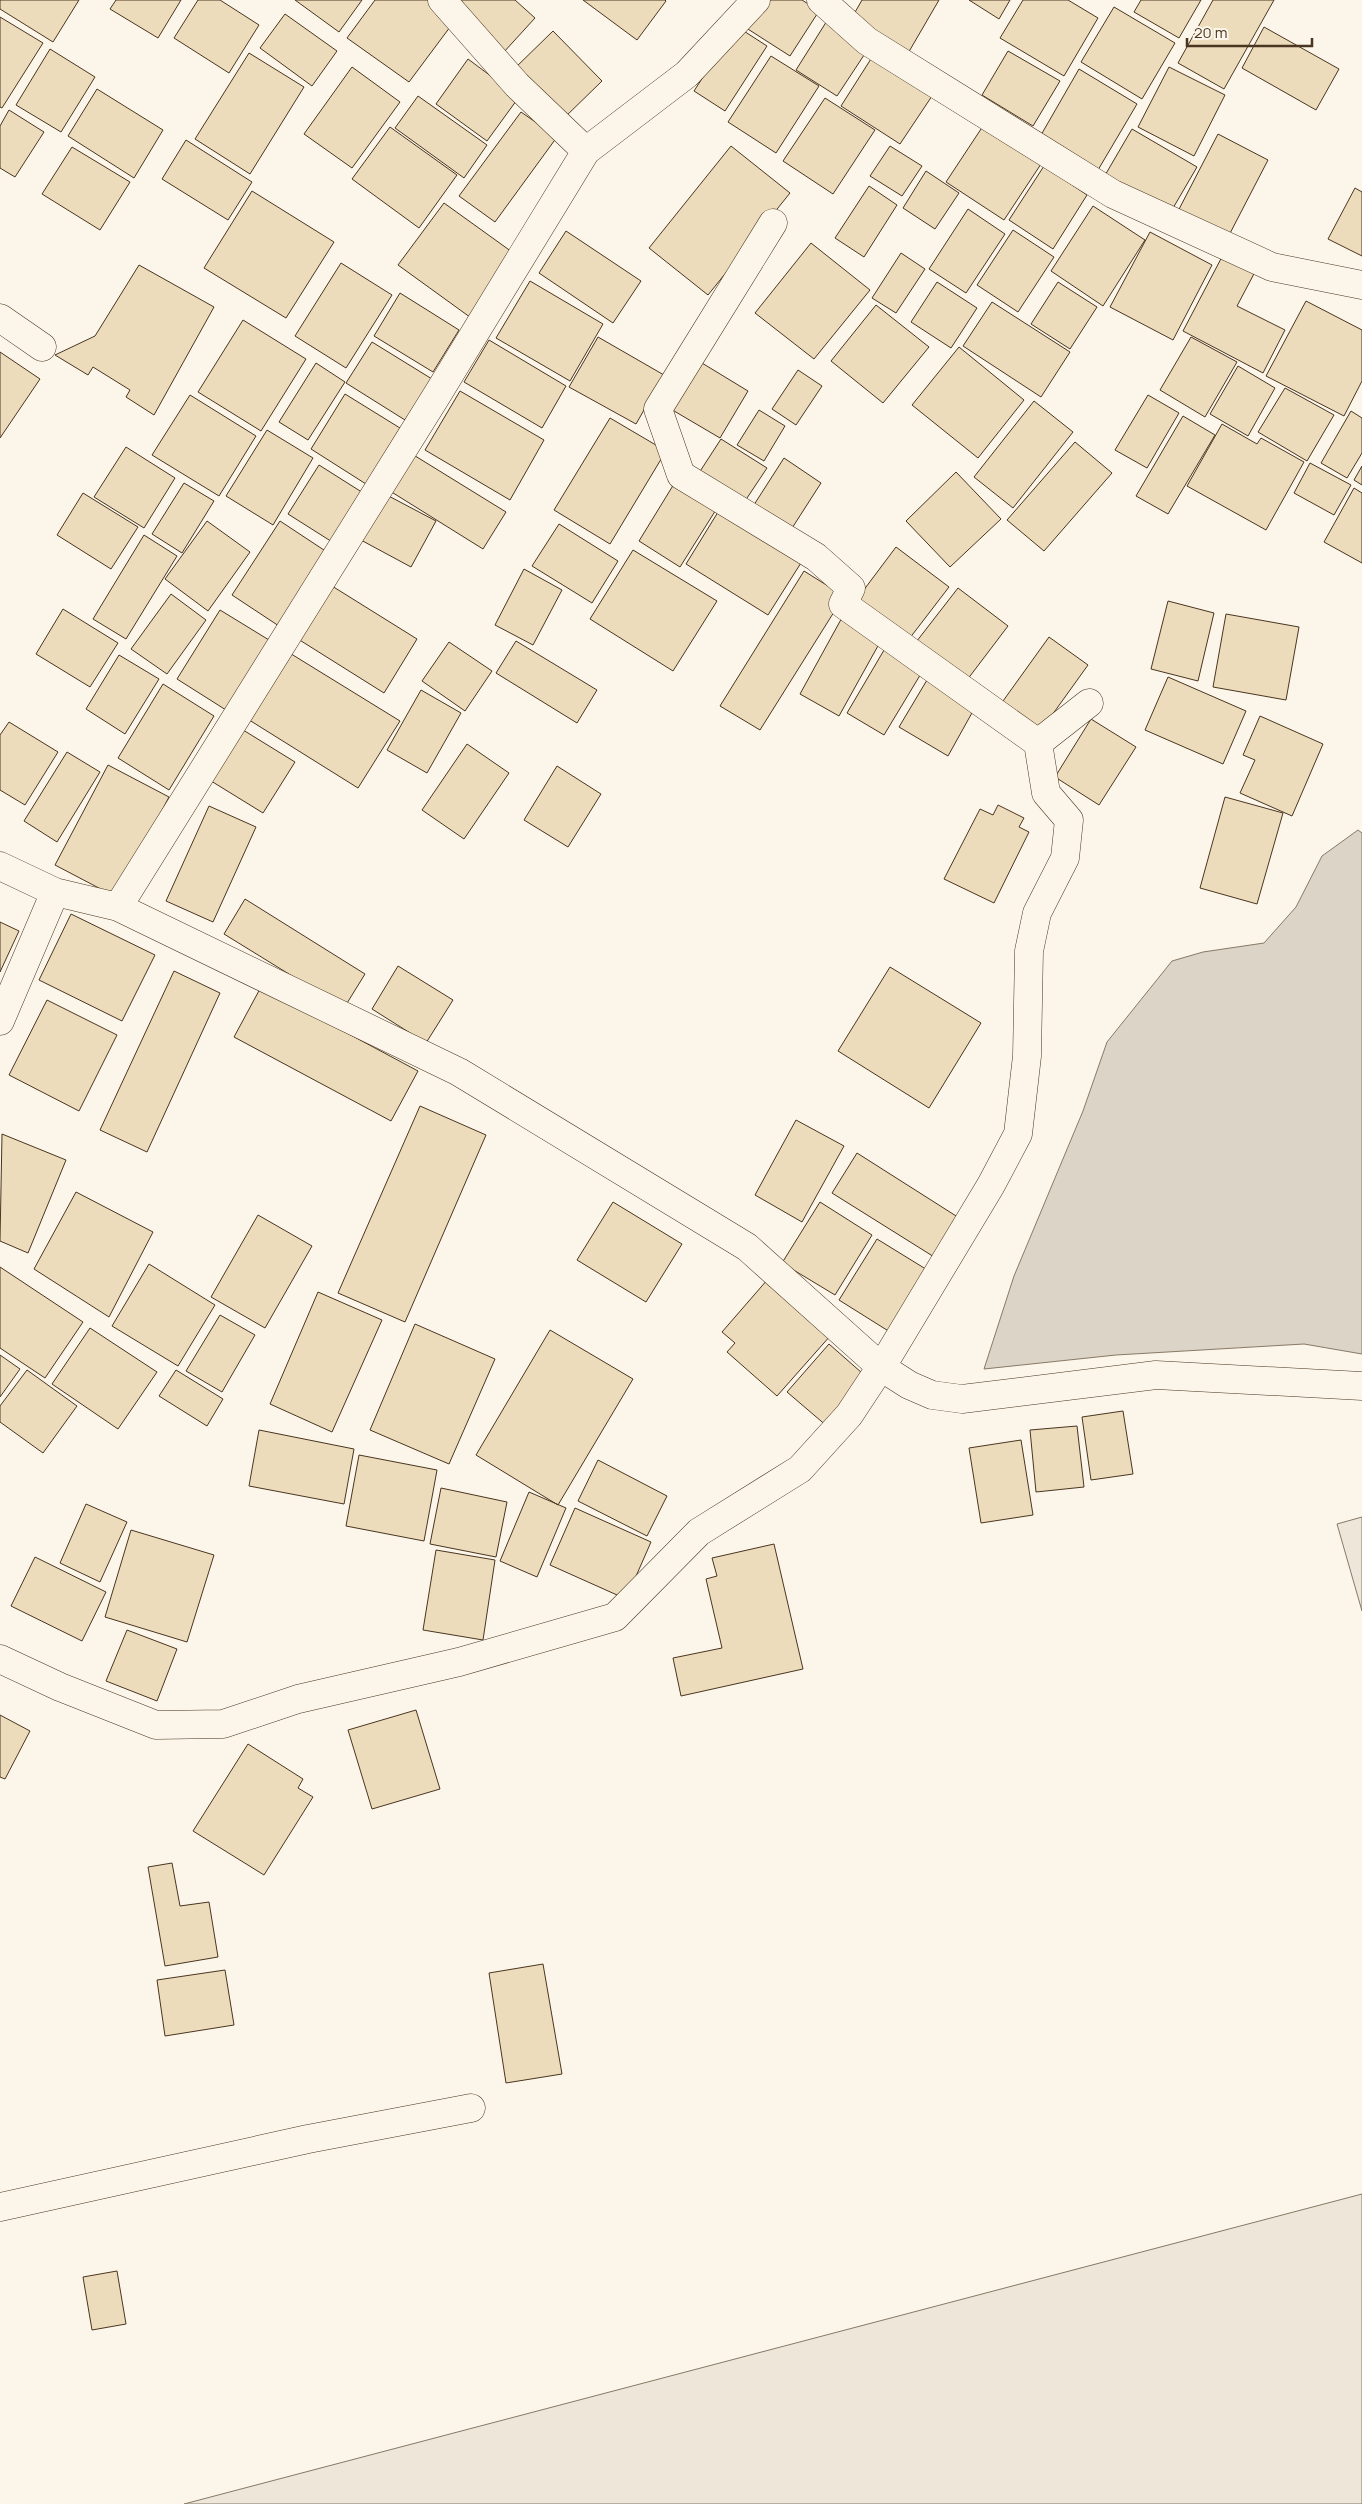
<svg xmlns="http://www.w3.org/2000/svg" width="1362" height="2504" viewBox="0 0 1362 2504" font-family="Manrope,sans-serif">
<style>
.green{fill:#ede6d9;stroke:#887966}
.water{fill:#dcd4c6;stroke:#887966}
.building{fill:#ecdcbc;stroke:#4a3520}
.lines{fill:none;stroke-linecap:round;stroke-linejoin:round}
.street-casing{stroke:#4a3520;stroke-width:29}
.street{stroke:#fbf6e9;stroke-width:28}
</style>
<rect width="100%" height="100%" fill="#fbf6e9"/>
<path class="green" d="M1362 1517V1611L1337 1524Z
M1362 2194V2504H184Z"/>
<path class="water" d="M1358 830 1362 833V1354L1304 1344 1116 1355 984 1369 1014 1276 1083 1111 1107 1042 1172 961 1203 952 1264 943 1296 907 1322 856Z"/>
<path class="building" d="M0 0H79L53 42 0 9Z
M116 0H181L158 38 110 9Z
M198 0H220L259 25 229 73 174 38Z
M295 0H362L339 32Z
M375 0H430L456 19 409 82 347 38Z
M447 0H515L535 18 503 53Z
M583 0H665L666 1 637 40Z
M756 0H802L819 11 790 56 740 24Z
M862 0H939L907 55 850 21Z
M969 0H1010L999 19Z
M1023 0H1068L1098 18 1064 76 1000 38Z
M1141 0H1201L1179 38 1134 12Z
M1213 0H1274L1224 89 1178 63Z
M1114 7 1175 43 1142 99 1081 62Z
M285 14 337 51 312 86 260 48Z
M830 16 872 43 837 96 796 70Z
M0 17 43 43 2 108 0 107Z
M736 26 767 46 725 111 694 91Z
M1264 27 1339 69 1316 110 1242 68Z
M553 31 602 81 562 120 513 70Z
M50 49 95 77 61 132 16 105Z
M876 51 936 90 900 144 841 106Z
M1008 51 1060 81 1033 126 982 95Z
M249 53 304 87 250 174 195 139Z
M771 56 819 86 776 153 728 122Z
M468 59 519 97 487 141 436 104Z
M352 67 400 102 352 168 304 134Z
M1169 67 1225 95 1194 156 1138 127Z
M1079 69 1137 104 1098 170 1041 135Z
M97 89 163 130 134 178 68 136Z
M418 96 487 145 464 178 395 128Z
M825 98 875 130 833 194 783 161Z
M9 110 44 132 15 177 0 168V126Z
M521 112 557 137 495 222 459 196Z
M985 123 1043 161 1004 220 946 182Z
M390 127 457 175 419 228 352 179Z
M1132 129 1197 167 1169 215 1104 177Z
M1218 134 1268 160 1226 241 1176 215Z
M186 140 252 182 228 220 162 179Z
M731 146 790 193 708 295 649 248Z
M890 146 922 166 902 196 870 176Z
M72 147 130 182 100 230 42 194Z
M1044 166 1087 195 1053 249 1009 220Z
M926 171 959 193 935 229 903 208Z
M869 186 897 205 864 257 835 238Z
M1355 188 1362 192V256L1328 239Z
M252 191 334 242 286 318 204 268Z
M444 203 519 257 474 320 398 265Z
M1093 206 1145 240 1103 306 1051 271Z
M968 209 1005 234 966 293 929 269Z
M1013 230 1054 257 1018 312 977 285Z
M566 231 641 281 613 323 539 273Z
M1150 232 1212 265 1173 340 1110 307Z
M811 243 870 290 814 359 755 313Z
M901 253 925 269 896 313 872 298Z
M1224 253 1256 270 1237 306 1285 330 1263 373 1183 331Z
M341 263 392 295 346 368 295 336Z
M139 265 214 307 154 415 126 397 130 390 93 367 88 375 55 355 95 336Z
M530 281 603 324 570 381 496 338Z
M937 282 977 308 951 348 911 322Z
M1058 282 1097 307 1070 349 1031 324Z
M400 293 459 330 433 372 374 336Z
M1306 301 1362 330V381L1344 416 1266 376Z
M992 302 1070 352 1041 397 963 346Z
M876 305 929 347 883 403 831 361Z
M243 320 306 359 261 431 198 392Z
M598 337 664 375 636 424 569 387Z
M1191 337 1237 362 1205 417 1160 390Z
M489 340 566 386 542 428 464 382Z
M372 342 432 379 405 420 346 383Z
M959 347 1024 400 978 458 912 405Z
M0 352 40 379 0 438Z
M697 360 748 391 720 438 669 408Z
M316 363 345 382 308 440 279 422Z
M1238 366 1275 388 1248 436 1210 414Z
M798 370 822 386 796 425 772 409Z
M1285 388 1334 415 1307 461 1258 432Z
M460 391 544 440 510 500 425 450Z
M345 394 400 428 366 484 311 449Z
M190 395 256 436 219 496 152 455Z
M1148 395 1179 413 1147 468 1115 450Z
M1034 401 1073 432 1013 508 974 477Z
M759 410 785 426 764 461 737 445Z
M1351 411 1362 418V453L1347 478 1321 463Z
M1183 416 1215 435 1168 514 1136 496Z
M610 418 666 451 610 544 554 510Z
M1222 424 1257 444 1261 438 1304 462 1266 530 1187 486Z
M267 430 313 458 273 525 226 496Z
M721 439 767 468 741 507 695 479Z
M1075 442 1112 473 1044 551 1007 520Z
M126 447 175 478 144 528 94 497Z
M412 454 506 512 483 549 390 491Z
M784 458 821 483 787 536 750 511Z
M1310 463 1351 485 1334 515 1294 493Z
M319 465 368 496 337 545 288 514Z
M1362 466V485L1354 480Z
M956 472 1001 519 950 567 906 521Z
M677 479 719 505 680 567 639 541Z
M184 483 214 501 182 553 152 534Z
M1354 488 1362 493V563L1324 542Z
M83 493 138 527 111 569 57 535Z
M383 493 436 521 411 567 359 539Z
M723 504 806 555 768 615 686 564Z
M207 521 250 552 208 611 165 579Z
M280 521 333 556 285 630 232 595Z
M559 524 618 561 592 603 532 566Z
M144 535 177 556 126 639 93 619Z
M896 547 949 587 906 643 854 603Z
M633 550 717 601 673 671 590 619Z
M524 569 562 590 533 645 495 625Z
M804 571 844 596 760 730 720 706Z
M332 586 417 639 384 693 298 639Z
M958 588 1008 626 964 684 913 646Z
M171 594 206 620 167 674 131 649Z
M1168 601 1214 613 1198 681 1151 669Z
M63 609 118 643 90 687 36 654Z
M220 610 269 640 226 710 177 679Z
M844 614 884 635 839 716 800 694Z
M1226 614 1299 627 1286 700 1213 687Z
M1049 637 1088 665 1037 736 998 708Z
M516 641 597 690 577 723 496 673Z
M449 642 492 671 465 711 422 681Z
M887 645 925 667 884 735 847 713Z
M288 652 400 721 358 788 246 718Z
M119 655 159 679 125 734 86 709Z
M930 675 978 702 948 756 899 727Z
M1168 677 1246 711 1223 764 1145 730Z
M163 684 214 716 169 790 118 758Z
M421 690 461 713 427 773 387 750Z
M1260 716 1323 744 1292 816 1240 793 1255 760 1243 755Z
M1091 719 1136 747 1099 805 1055 777Z
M9 722 58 752 25 805 0 790V735Z
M235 725 295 762 263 813 203 776Z
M467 744 509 773 464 839 422 810Z
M67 752 100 772 57 842 24 821Z
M108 765 169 797 116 897 55 865Z
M557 766 601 794 568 847 524 820Z
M1225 797 1283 813 1257 904 1200 888Z
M998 805 1024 818 1019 827 1029 832 994 903 944 879 980 809 993 815Z
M209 806 256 827 213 922 166 901Z
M245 899 365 974 344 1008 224 934Z
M71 914 155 955 122 1021 39 980Z
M0 922 19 931 0 972Z
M398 966 453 1000 426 1043 372 1009Z
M890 967 981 1023 929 1108 838 1051Z
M174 971 220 993 147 1152 100 1130Z
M261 987 418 1071 391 1121 234 1037Z
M47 1000 117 1035 79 1111 9 1075Z
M420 1106 486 1135 405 1322 338 1293Z
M796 1120 844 1146 802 1222 755 1195Z
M2 1134 66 1160 28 1253 0 1241Z
M857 1153 964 1221 939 1260 832 1193Z
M76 1192 153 1232 109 1317 34 1269Z
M613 1202 682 1244 646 1302 577 1260Z
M820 1202 872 1235 835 1295 782 1263Z
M258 1215 312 1246 265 1328 211 1297Z
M877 1239 929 1271 890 1332 839 1300Z
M149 1264 215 1305 178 1366 112 1326Z
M0 1267 83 1322 45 1378 0 1348Z
M768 1279 831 1335 777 1396 727 1352 735 1343 722 1332Z
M318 1292 382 1320 332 1432 270 1404Z
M220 1315 255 1335 222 1392 186 1371Z
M415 1324 495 1359 449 1464 370 1430Z
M90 1328 157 1372 118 1429 52 1384Z
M550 1330 633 1379 558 1505 476 1455Z
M829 1344 870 1380 828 1427 787 1392Z
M0 1355 20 1369 0 1397Z
M27 1370 77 1406 43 1453 0 1422V1406Z
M176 1370 223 1399 207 1426 159 1396Z
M1123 1411 1133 1474 1091 1480 1082 1417Z
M1077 1426 1084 1487 1036 1492 1030 1430Z
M259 1430 354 1449 344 1504 249 1486Z
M1021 1440 1033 1515 981 1523 969 1448Z
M359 1455 437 1470 424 1541 346 1526Z
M598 1460 667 1496 647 1536 578 1501Z
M441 1488 507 1502 496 1557 430 1544Z
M529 1492 566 1508 537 1577 500 1561Z
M86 1504 127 1522 100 1582 60 1563Z
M575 1508 651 1542 626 1599 550 1565Z
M131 1530 214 1555 187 1642 105 1617Z
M774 1544 803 1669 681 1696 673 1658 722 1648 706 1579 717 1576 712 1558Z
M436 1550 495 1560 483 1640 423 1630Z
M35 1557 106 1592 82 1641 11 1606Z
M127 1630 177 1649 157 1701 106 1681Z
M416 1710 440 1789 372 1809 348 1730Z
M0 1715 30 1731 5 1779 0 1777Z
M248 1744 303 1779 298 1788 313 1797 264 1875 193 1831Z
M172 1863 180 1906 209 1902 218 1957 165 1966 148 1867Z
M543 1964 562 2074 506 2083 489 1973Z
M225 1970 234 2025 165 2036 157 1980Z
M117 2271 126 2324 92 2330 83 2277Z"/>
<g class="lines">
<g class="street-casing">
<path id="street" d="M442 0 517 85 586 151
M821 0 867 41 1113 194 1272 267 1362 285
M773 223 658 409 681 475 816 557 851 588 843 604 1038 743
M0 318 42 347
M0 866 55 892 0 1021
M55 892 118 907 459 1072 747 1247 881 1367 909 1385 932 1395 962 1399 1156 1375 1362 1386
M118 907 437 395 586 151 687 74 756 0
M0 1659 60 1687 156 1725 223 1724 298 1699 459 1662 615 1617 699 1532 800 1469 849 1415 890 1353 991 1185 1018 1134 1027 1056 1029 951 1037 913 1065 858 1069 820 1046 793 1038 743 1089 703
M0 2207 308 2139 471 2108"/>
</g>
<use href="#street" class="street"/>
</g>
<path d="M1187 38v8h125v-8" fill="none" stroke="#4a3520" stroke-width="2.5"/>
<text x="1194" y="38" font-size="15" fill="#4a3520" stroke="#fbf6e9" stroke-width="4" paint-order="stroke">20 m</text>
</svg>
